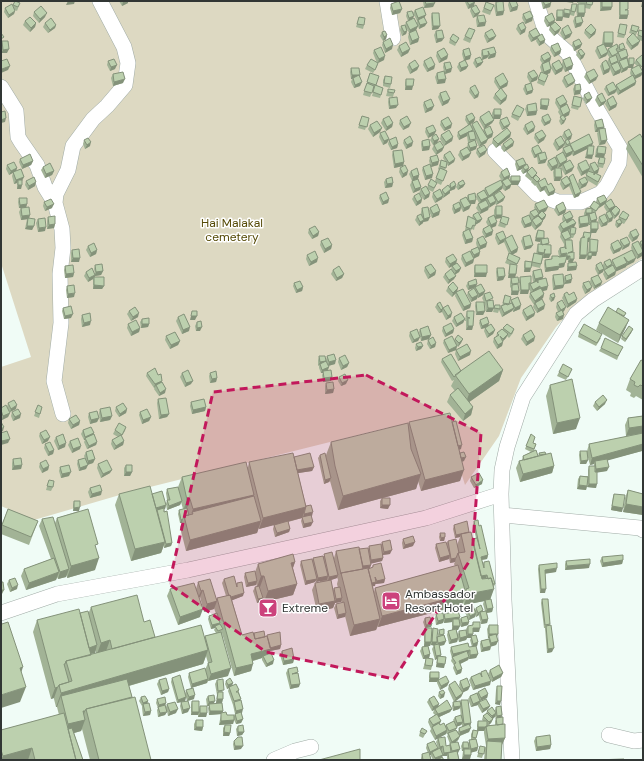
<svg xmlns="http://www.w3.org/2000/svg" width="644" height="761" viewBox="0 0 644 761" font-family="'DM Sans',sans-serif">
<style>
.green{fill:#ddd9c2}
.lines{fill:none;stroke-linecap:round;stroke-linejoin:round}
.minor-casing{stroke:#a0aba6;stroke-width:16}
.minor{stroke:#fff;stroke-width:15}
.wall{fill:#a2b396;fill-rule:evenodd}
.shaded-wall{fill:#84927a}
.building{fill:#bcd0ae;stroke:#84927a}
.marked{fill:#c2185b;fill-opacity:0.2;stroke:#c2185b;stroke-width:3;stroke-dasharray:8 5;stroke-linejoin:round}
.labels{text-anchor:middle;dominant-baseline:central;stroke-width:3;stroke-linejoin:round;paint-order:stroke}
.park-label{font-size:12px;fill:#554a06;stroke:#fff}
.poi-label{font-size:12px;fill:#313634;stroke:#fff;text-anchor:start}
</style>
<rect width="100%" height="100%" fill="#f0fcf6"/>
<path class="green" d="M1 1H643V258L583 298 556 327 521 378 499 436 465 485 445 420 386 428 130 492 34 520 1 506V367L31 357 1 263Z"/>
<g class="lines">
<g class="minor-casing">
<path id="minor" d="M387 1 393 38
M1 87 16 111 18 137 21 142 37 165 45 187 55 203
M495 151 537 194 558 202H581L601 193 607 186 619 163 620 148 598 111 568 53 551 38 544 27 536 1
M63 414 54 381 61 323 60 274 63 248 62 229 55 203 56 194 68 170 73 146 93 119 107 106 125 85 128 63 124 47 100 1
M502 515 640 528 643 530
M1 613 57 594 188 570 426 518 501 494
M609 735 634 741 643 740
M274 760 295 751 311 747
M512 760 504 600 501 494 502 470 507 447 523 397 576 314 593 300 643 268"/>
</g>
<use href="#minor" class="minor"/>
</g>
<path class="wall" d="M15 1 20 3 17 11 15 10 14 14 8 18 4 12 5 8 13 6Z
M119 1H128V3L122 6Z
M423 1H434L433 7 424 8Z
M465 1H474V6L468 9 465 2Z
M509 1 518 6 517 10 510 12 508 5Z
M541 1H550L551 3 550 7 543 9Z
M577 1H593L590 9 585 8V13L584 17H581V26L575 28 573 21 575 17H577L576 8 578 4H581L577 3Z
M600 1H612L611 10 600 11Z
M619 1H628V15L627 19H619Z
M486 2 494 5 490 15 482 12Z
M496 2 504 11 503 15 496 16 494 6Z
M391 4 402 9 400 13 392 15 390 8Z
M572 4 575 12 574 16 570 15 569 18 563 17 562 21H556V14L557 10 563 13 564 9 570 10Z
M471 8 480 12 478 15 477 16 485 26 477 27 476 20 477 16 473 18 470 11Z
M415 10 425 18V26L419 29 418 26 416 30 412 32 419 38 418 42 410 45 408 37 409 33 407 29V31L406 34 402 36 400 30 401 26 405 25 406 22 408 21 406 16 407 12 417 23V21L413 13Z
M34 12 45 17 39 23 33 16Z
M432 13 440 26 438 29 432 30 431 17Z
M523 14 533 17 532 21 525 24 522 18Z
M359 17 364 25 363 29 356 27Z
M545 17 554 23 559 32 554 36 549 30 550 26 547 27 544 21Z
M25 21 36 23 35 27 30 32 23 25Z
M45 23 56 25 55 28 48 33 43 27Z
M620 24 625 35 624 38 617 37Z
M518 25 525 32 520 35 516 29Z
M632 25 639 27 636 35H634L637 38 639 30 643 31V39L642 41 639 40 638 45 631 50 626 43 627 39 632 34 629 33Z
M562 29 570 37 564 40 560 33Z
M475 30 470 43 463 40 465 36Z
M585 30H596L595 34 589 39 584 33Z
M436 31 442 41 436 43 434 35Z
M382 32 387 35 386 39 383 41 380 36Z
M529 32 545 40 544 43 539 46 536 41 537 39 531 42 528 36Z
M604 32 613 43 612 47H618L619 45 625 50 628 61 629 58 633 68 637 66 634 63 636 60 643 56 641 69 643 72 641 76 635 79 636 82 635 85 618 95 616 91 615 93 608 96 604 89 606 86 615 87 616 85 631 76 630 73 631 69 632 68H628L627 70 621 73 620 71V73L613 76 610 69 609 72 603 75 600 66 602 63 607 62 609 58H610L607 54 606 56 599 59 595 51 597 47 602 44 603 35ZM605 47H611L608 49 607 51Z
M485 33 494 39 487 43 484 36Z
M459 38 455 46 449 43 450 39Z
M2 41 7 53H1V44Z
M383 42 392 49 385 53 382 45Z
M573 42 582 44 580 48 574 51 572 45Z
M399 46 410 49 408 53 401 57 397 50Z
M551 46 561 50 560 54 554 57 550 50Z
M374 50 384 60 378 63 377 67 373 73 365 69 367 65 377 63 373 53Z
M463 50 470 59 465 60 468 66 466 69 460 72 457 67 459 63 464 61 462 54Z
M482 50 496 53 495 57 488 59V57L487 58 482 60 481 54Z
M578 51 585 54 583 58 580 60 576 55Z
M437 52 448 55 447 59 439 63 436 56Z
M541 56 551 57 550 61H549L551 68 552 64H562L563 60 572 69 565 72 563 68 562 71 555 75 551 68 550 73 546 74 548 75 544 86 537 83 541 72 542 73 540 67 542 63 540 60Z
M475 59 481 65 476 68 473 63Z
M108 61 115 69 110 71 107 65Z
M424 61 435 65 434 69 427 72 423 65Z
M444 63 451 72 445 74V83L437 84 435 77 437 73 444 71 443 67Z
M409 64 419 66 417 70 410 74 407 67Z
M351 68 360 75V86L354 88 351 82 352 79H351L350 72Z
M370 73 376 85 383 88 380 98 372 96 374 89H373L370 97 363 95Z
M528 73 537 80 530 83 527 77Z
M586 73 596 80 589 84 584 77Z
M113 74 123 83 113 86 111 78Z
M385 76 391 84 390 88 383 86V80Z
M564 77 575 81 573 84 566 88 562 81Z
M495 78 508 82 507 86 501 89 507 96 506 100 500 105 493 98 495 94 499 90 494 82Z
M406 79 412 90H405V83Z
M525 85 533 90 532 93 526 95 523 89Z
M575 85 581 90 580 94 574 95 573 89Z
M470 88 479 93 478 97 474 99 469 92Z
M388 89 394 93 393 97 386 96Z
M440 93 450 99 448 103 442 106 438 97Z
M584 95 590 101 586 104 583 99Z
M574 96 582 98 578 110 571 108Z
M597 96 606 101 604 104 599 107 595 100Z
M389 98 396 108 389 109 388 102Z
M541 99 548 106 547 110 540 109V103Z
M556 99 567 104 569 115 564 117V123L561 125 559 121 561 117 558 112 559 110 555 103Z
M607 100 617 104 616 107 609 111 605 104Z
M424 102 432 110 425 113 423 105Z
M527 105 537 111 536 115 527 116 525 109Z
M494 109 501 115 500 119H493L494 120 492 123 484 129 479 120 480 117H492V113Z
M524 109 518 121 511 117 512 114Z
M362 116 369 118 365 130 358 128Z
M466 116 475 118 474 122 470 124 471 126 472 124 483 131 484 129 493 133 492 137 488 139 486 143 479 147 475 138 476 149 470 152 469 157 462 161 458 155 460 151 467 147 468 143 467 136 459 140 457 136 458 132 468 125 465 120Z
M542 117 550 123 544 126 541 121Z
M383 119 393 123 392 127 386 131 381 123Z
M400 120 409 127 403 130 399 124Z
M500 120 510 124 508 127 502 130 499 123Z
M441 121 451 128 444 131 440 125Z
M595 121 604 128 605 144 599 145 597 133 598 132H595L594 125Z
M370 125 380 132 373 137 368 129Z
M525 125 534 131 527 135 523 129Z
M426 128 436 131 434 135 428 138 425 132Z
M564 132 571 139 569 140 570 144 592 146V159L585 158 587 149 573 156 572 154 571 155 566 158V162L572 171 565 175 561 168 562 166 558 168V166L557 168H556L560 181H554L553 172 554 169 551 171 547 165 548 161 555 158 556 156 562 153 563 148H565L564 145 563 147 557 151 553 144 555 140 564 142 565 140 562 136Z
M380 133 389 139 387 143 383 145 379 137Z
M511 133 510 137 496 148 492 143 493 139Z
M535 134 544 140 538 144 534 138Z
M441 135 453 137 452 141 444 146 440 139Z
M432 137 437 143 444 147 442 151 436 155 432 149 434 145 435 144 433 145 430 140Z
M643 139V178L626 149 628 142Z
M84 140 90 146 85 149 83 144Z
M389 140 398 144 397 148 391 150 388 144Z
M404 140 412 146 406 149 403 143Z
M422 141 430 146 429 150 422 151 421 144Z
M503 144 513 146 504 152 501 148Z
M598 146 604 157V164L603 168 598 167V173L596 174 601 176 597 186 587 180 586 186 580 189 578 184 579 180 585 178 588 172 581 176 577 168 578 164 589 167 590 164 597 166 599 158 595 157 596 149Z
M532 148 541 153 547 159 545 163 538 164 537 157 534 158 531 151Z
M477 149 485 154 479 158 476 153Z
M393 151 404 162 403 166 394 168 392 155Z
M444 155 455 159 454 162 448 166 447 164 445 170 447 171 441 185 437 183 433 192 427 189 429 197 424 200 419 193 421 189 427 188 428 185 435 181 439 170 438 169 441 160 445 161 443 158Z
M430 157 438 165 431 167 429 161Z
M20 159 33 161 31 165 22 169 19 162Z
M516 161 525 165 528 171 537 173 536 175 539 181 548 185 555 190 554 194 548 196 544 190 540 192 536 186 537 185 535 186 531 182 532 180 531 181 525 176 527 172 523 174 521 171 522 169 517 171 515 164Z
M7 165 17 168 16 171 22 181 21 189H17V183L14 184 12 176 13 173 9 175 6 169Z
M43 167 54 171 52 175 45 178 41 170Z
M423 167 432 178 425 180 422 170Z
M400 168 407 175 402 178 399 172Z
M411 171 419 175 418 179 421 187 420 190 413 193 410 185 412 181 409 174Z
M501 172 510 175 509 179 510 180 511 176 520 181 518 185H511L510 188 505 191 502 188V189L495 194 505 197 503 201 496 205 495 203V204L489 207 488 210 480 214 476 208 478 204 479 203 476 197 477 194 484 190 485 188 502 182V181L499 176Z
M569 177 579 196 574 198 569 186 563 190 560 184 561 180 568 178Z
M386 179 393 183 392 187 385 188 384 182Z
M26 181 35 186 28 190 25 185Z
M458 183 465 184 463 187 458 190 456 187Z
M450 184 456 185 455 189 450 191V193L443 198V197L442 199 435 203 432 197 433 193 441 192 442 190 449 186Z
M380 195 389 199 388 203 382 205 379 198Z
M468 195 475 204H470L469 209 463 212 461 208 460 211 454 214 452 209 453 205 459 203 460 200 467 197Z
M414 196 422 199 421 203 416 206 412 199Z
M19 198 27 204 26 207 29 218 34 226 32 230 25 229 27 219 21 220 19 212 21 208H19L18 202Z
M597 198 607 200 606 203 615 206 620 210 619 214 614 219 613 218 612 221 608 222 607 225 601 227 598 221 599 217 606 215 607 212 604 207 605 204 599 208 595 213 596 233H591L590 239 597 252 596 256H592L591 259 587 260 586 256 588 253 589 242H587V255L585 259H579V242L581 238H582L584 232H590V225H589V224L588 226 579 228 578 220 579 217 584 216V213L586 209 590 208V207L596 202Z
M44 202 52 208 45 211 43 206Z
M535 204 546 211 544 212 546 215 545 218 542 221 541 225 535 230 531 225V226L524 228 521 222 522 218 529 215 530 212 535 209 534 208Z
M496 206 502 215 501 218 496 219V226L491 228 492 235 485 238 482 232 483 229 488 226 486 222 488 218 494 216V210Z
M556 206 566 209 565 213 558 216 554 210Z
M422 208 430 217 428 221 423 222V223L419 226 415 220 417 216 421 215V212Z
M430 208 439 215 432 218 429 211Z
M473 215 482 219 480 222 475 225 474 230 472 229 470 232 473 238 472 242 465 244 462 235 463 232 465 231V230L468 216 472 218Z
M563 215 576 223 574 227 575 234 573 238H571L570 240 573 251 574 259 573 262 577 266 576 270 567 271V267L568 263 571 262H568V260L566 259 564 267 559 268 558 270 545 272 544 264 545 260 551 259 552 256 559 257 558 251 560 248 564 247V244L560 237 561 233 558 227 560 224 563 222 562 219Z
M502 216 509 218 505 228 498 226Z
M48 217 55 224 54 228 47 229V221Z
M619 217 628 218 624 224 622 223 620 226 617 228 615 225 616 221 618 220Z
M38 219 45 231 38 232 36 223Z
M309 229 319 232 318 236 312 239 308 233Z
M538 230 544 238 549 243 548 245 549 258H543L540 268 531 266 530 272H524V265L525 261 532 262 534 253 536 254 537 248 538 244 540 245V242L535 241 536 234Z
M630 232 639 235 637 239 632 242 628 236Z
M496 234 506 238 518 248 517 252 512 255 520 258 516 266 515 278 518 284V295H511V287L510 288V282L511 278H513H508L509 268 510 265 505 263 509 254 504 242 498 245 495 238Z
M523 237 531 248 524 250 521 241Z
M477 239 486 247 479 250 480 252 479 256 474 258 473 263 465 267 461 259 462 255 470 252 471 250 477 247 476 243Z
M620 240 630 243 629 246 622 250 621 248 620 251 613 254 610 248 611 244 620 243Z
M643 240V255V254L642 256 637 259 631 248 632 244 639 243 640 242Z
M321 241 332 245 331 249 324 253 320 245Z
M88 246 97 250 96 254 90 257 86 250Z
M72 250 79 262H71V253Z
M632 250 634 262 626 266V265V267L616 271 615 275 606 280 603 274 605 270 604 269 603 272 598 275 601 285 594 289 590 282 591 278 598 275 595 269 596 265H603L604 262H611L612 260Z
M307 255 317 262 309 266 306 259Z
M446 258 456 264 461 268 459 272 455 275 454 279 448 284 443 277 445 274 451 269 452 266 449 268 445 262Z
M95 265 103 271 101 275 95 276V277L104 286 102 289H93V279L88 282 84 276 86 272 95 274 94 269Z
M475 265 486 277H474V268Z
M65 266 74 273 73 277 65 278 64 270Z
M425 267 436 271 435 275 428 279 424 271Z
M497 268 505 276 503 280 497 281 496 272Z
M333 270 344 274 342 278 336 281 331 274Z
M533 271 543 277V279L547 290 543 291 544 294 543 298 539 301 544 309 537 313 533 307 534 304V305L529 297 530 293H531L529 289 528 294H520L519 281 520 277 531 284 533 282 532 275Z
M553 275 564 285 563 288 553 290 552 279Z
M565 276 571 283 564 284 563 280Z
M468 282 485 291 483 295 478 298 477 297V299L471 302 467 295 468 292 475 289V288L468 290 466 286Z
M294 283 303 287 302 291 296 293 293 286Z
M583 283 590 291 585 294 582 287Z
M67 286 74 297 67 298 66 290Z
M448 287 457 292 452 297 446 291Z
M456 292 471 304 470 308 463 311 455 296Z
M484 294 492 301V312H486L485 304 484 303 485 311 483 315H476L475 306 476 302H484L482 298Z
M564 294 569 295 577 299 576 302 567 308 562 298Z
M505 295 509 304H510L511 300 520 309 513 312V310L512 311 502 317 499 310 498 313 493 312 495 305 500 309 501 306H502Z
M550 295 554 300 551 302 549 299Z
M557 303 566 307 564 311 563 312V319L557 321 555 317 556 313 558 312 556 307Z
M437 304 443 308 442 312 439 313 435 307Z
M63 308 71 318 64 319 62 311Z
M443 308 451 317 446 320 442 312Z
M523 310 535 313 534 316 526 321 522 313Z
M129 311 138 317 131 321 127 314Z
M467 311 473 326 472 330H466V321H465L466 315Z
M616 312 626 313 624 317 626 327 618 343 596 330 599 323Z
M82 315 90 325 82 327 81 319Z
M178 317 189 331 182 334 176 321Z
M454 317 465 319 463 323 456 327 452 321Z
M142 319 149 324 148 327 141 328 140 322Z
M480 320 495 330 493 334 487 338 484 331 485 328 481 329 479 323Z
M197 322 200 331H196L195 326Z
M128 324 140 328 139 332 131 336 127 328Z
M443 327 454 329 453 333 445 337 442 331Z
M503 328 514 329 513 333 509 338 507 336 506 338 503 341 502 346 497 349 493 342 494 338 496 337 497 333 503 329Z
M420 329 431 335 429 339 421 341 419 332Z
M633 329 631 333 625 342 621 339 622 336Z
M410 332 420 337 418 341 412 343 409 336Z
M579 333 601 338 596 346 578 337Z
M523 335 534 341 526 346 521 339Z
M166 336 180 341 178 345 170 349 165 340Z
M455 339H463L461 343 458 347 457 346 456 350 448 353 443 343 444 340H454Z
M428 340 436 343 435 347 430 349 427 344Z
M416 344 423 346 421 349 416 351 415 348Z
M601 348 621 350 617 360 599 351Z
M456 350 470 355 458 361 455 354Z
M319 356 326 362V360L327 356 335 364 328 366 329 367 328 370 332 377 331 381 323 382 322 375 323 373H321L319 368V365L318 366V360Z
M339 358 349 363 347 367 341 370 338 362Z
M442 359 461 371 503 370 499 381 469 402 473 407 471 415 463 421 447 402 450 395 455 391 451 386 454 380 452 381 441 362Z
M643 361V400L636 396 634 398 630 396 631 393 626 390 630 379Z
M572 369 566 380 557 376 559 372Z
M147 373 162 382 165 393 159 396 154 389 155 387 154 388 146 376Z
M182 373 191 384 185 387 180 377Z
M210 373 217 378 216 382 210 383 209 376Z
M339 377 346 384 341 386 338 381Z
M326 383 334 389 333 393 325 394V386Z
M550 385 576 429 553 434 546 396Z
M158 399 169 414 167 417 159 419 157 403Z
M191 402 206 407 205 411 192 414 190 406Z
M595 402 605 404 597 411 593 406Z
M8 403 16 409 10 412 8 410 10 413 8 417 2 420 1 418V408L7 407Z
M38 405 42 407 39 418 34 416Z
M116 407 127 409 126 413 119 417 115 411Z
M100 409 112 416 110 420 100 422 99 413Z
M12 412 20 418 13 421 11 416Z
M140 412 151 417 149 421 142 424 139 415Z
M89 413 99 418 97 422 90 424 88 417Z
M643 416V449L642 451 607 460V471L597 472 596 488 587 487 588 481 586 490 577 489 578 479 580 476H588V470L589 466H594V464L590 465 587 454 588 460 586 464H580L579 455 580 451H587L589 444 634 435 626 436 625 425 628 418Z
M69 419 80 421 79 425 71 429 68 423Z
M409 422H452L461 449 459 450 460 453 464 461 462 462 460 481 421 491 418 481 416 489 383 498 388 509 380 508V501L382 498 338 510 330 481 329 482 324 484 318 458 320 455H326L331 442 408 425Z
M126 427 125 431 121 437 124 441 123 445 114 450 111 444 112 440 118 437 113 434 115 430Z
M83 430 94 433 93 435 97 442 96 445 87 449 84 442 85 440H84L81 434Z
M40 433 48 441 42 444 39 436Z
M531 434 533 443 536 444 534 451 538 456 539 453 546 454 554 466 552 473 520 482 516 468 519 461 522 460 523 456 531 452 525 449Z
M56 437 65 447 58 450 54 441Z
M70 441 80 449 72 453 68 445Z
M45 444 54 450 53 454 48 456 44 448Z
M86 452 95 459 93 463 87 465 86 469 79 471 77 464 78 460 85 458 84 456Z
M294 457 314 467 312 471 298 473 306 506 312 516H311V526L303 528 301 521 302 518 288 522 290 529 289 532 275 537 273 529 274 525 276 524 259 529V527L257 533 186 551 180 527 182 523H180L178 514 179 510 183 509 181 502 180 505 167 510 166 504 167 500 166 493 167 489 178 487 182 477 248 467 249 462Z
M13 459 22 465 21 469 12 470V463Z
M40 463 49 466 48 470 42 473 39 467Z
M98 464 110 473 101 478 97 468Z
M126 465 132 472 130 476H124V468Z
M60 467 69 476 61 478 59 471Z
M471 477 482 484 474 488 470 481Z
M49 480 53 487 51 491 46 490Z
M90 488 101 495 90 498 88 492Z
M628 490 643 494V515L623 512 625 498Z
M119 494H153L166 505 165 509H164L172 543 171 546 164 548V545L161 553 131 561 115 505Z
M614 494 622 512 611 510 613 497Z
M74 501 96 549 95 570 67 578V575L66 577 58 579 57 577 56 580 26 590 21 576 24 569 51 559 39 526 42 519 55 523 57 518 79 511H73V505Z
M8 509 38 521 29 545 1 534V525V526Z
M474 521 479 526 488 555 487 559 482 560 483 564 484 562 495 584 490 599 493 608 492 612 487 613 488 619 487 623 481 624 479 616V615L476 617V615L475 617 469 620V622L468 625 461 627 459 621 461 618 467 616 465 613 467 610H475L476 608 483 610V612L485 611 483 604 484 601 464 605 463 602 462 605 378 627V626L376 630 350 636 345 616 337 619 334 608 336 604 342 603 341 601V602L335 603 333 608 317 612 312 590 315 583 320 582V581L316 582V580L315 582 305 585 300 565 301 561H312L313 558 324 556V554L334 558 336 551 368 549 369 546 381 545 382 542 390 554 383 555V558L382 561 371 563 370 568H372L373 565 385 579 384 583 375 584V586H373L374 592 375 588 455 566 454 564 455 562 450 563 449 558V559L439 562 435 548 436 544H446L448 541 457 545 460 537 455 538 453 529 454 525 469 532 472 539 476 538 473 525ZM337 577 338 580 337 584 338 588H334L333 590 331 580 337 578Z
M440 533 445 537 444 541H440L439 537Z
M403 539 413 546 403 549 402 543Z
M602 557 623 560 622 564 602 567 600 561Z
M566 561 589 568 565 570V564Z
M295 562 293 568 297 584 293 595 264 602 260 587 263 598 261 602 257 603 253 591 255 587H257L256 583V585L246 587 244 577 245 573 255 572 258 564Z
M539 565 556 572 545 573V593H540L538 569Z
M224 579 236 584 237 583 243 596 232 600 242 635 254 633 265 637 267 636V635L281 645 280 649 270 651 269 653 273 664 266 667 262 660V658L253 661 251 671 234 676 222 633 228 676 208 681 207 683 191 688 188 677 189 673 205 670 208 663 206 656 203 664 129 686 151 760H90L82 729 81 731 74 733 83 760H1V730L59 715 57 707H56L54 699V698L51 699 33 632 37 620 80 613 89 612 91 607 144 622 155 637H205V636L216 633 214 630 215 628 211 629 208 619 209 616 216 614 214 608V609L204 612 200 597 199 598 200 617 178 625 167 596 170 589H196L198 582 216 600 217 598 226 596 222 583ZM96 650V653L91 655V654L95 653Z
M9 580 17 589 10 592 7 584Z
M542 599 550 625 552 652 547 653 545 628H544L541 603Z
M436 614 444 617V614L460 617 458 630H456L458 634 459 631 466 633V629L468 626H472L473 622 479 632H473L472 636 478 642 477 646 474 647 478 654 476 658 469 659V658L468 660 460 664 462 669 461 673 456 675 453 668 454 665 451 661 452 658 450 651 451 647H472L470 640 471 638H467L466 640 459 642 458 639 457 642 449 644 447 635 448 631 452 630V622L444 623V621L443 623 436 625 435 618Z
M425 618 432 624 431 627 426 628 432 632 433 628 437 637 438 636V634L439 630 444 634V635L446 641 444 645 440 646 441 656 444 668 436 667 437 659 435 660 432 649 434 645H431V644L430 646H428L430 654 429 658H427L432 666 431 670 423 669 426 659H423L420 651 422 647 426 646H424V632L425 628 423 622Z
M489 625 497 637 498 641 496 645 491 646 490 650 481 652 480 644 481 641 488 639 489 638H488L487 629Z
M282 651 294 659 293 663 283 665 280 655Z
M288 669 298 673 299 687 290 689 286 673Z
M490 670 503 673 501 677 492 682 488 674Z
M430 672 439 678V679L449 682 447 686 440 690 437 683V682H429V676Z
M481 672 490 685 473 690 469 680 471 677 480 674Z
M172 678 186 697 185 701 177 703 171 682Z
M159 680 169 689 168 692 161 695 157 684Z
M217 680 223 693 222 703H216L217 695 215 684Z
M226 681 233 683 232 686 239 690V692L241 699 240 700 242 713H241L243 719 241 723 236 724 234 720 233 724 219 725 221 714 209 715 208 708 209 706H207L206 699 208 696 214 704 223 711 222 713 227 715 234 716 235 714 233 705 228 691 229 688 227 689 225 684Z
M460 681 470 686 468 690 462 692 463 693 461 697 455 702 460 703 461 700 471 723 470 726 469 732 460 736 458 740 456 742 459 760H447V756H442V758L444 760H433L431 756V755H430L431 760H421V758L422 754 428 753 426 748 427 744 438 748 436 742 438 738 446 746 449 745 450 744 447 736 448 735 446 733V734L435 740 430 731 431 729 428 722 429 719 435 715 433 713 434 710 432 711 427 702 429 699 438 706 452 709 450 712 439 717 441 721 440 724V725L445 726 446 725 454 721 453 720 455 717H461L460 708 459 709 453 711 452 706 453 702H454L448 689 449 685 461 691 459 685ZM462 724V727L459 728 458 732 456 730V727L461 725Z
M497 686 500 705 495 704 496 690Z
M186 690 194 699 188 701V712L182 714 180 706 181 702 187 701 185 694Z
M439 692 444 697 440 699 438 696Z
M478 692 488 694 487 698 480 701V702L490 706 488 709 482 713 478 706V705L471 707 468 699 470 696 477 693Z
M141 697 148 701 147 703 151 711 150 715 143 716 142 708V706L139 701Z
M157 699 165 705 166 707 167 704 176 713 168 716 167 711 165 715 158 717 157 710 158 708 156 703Z
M192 701 199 709 200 706 207 713 206 717H198V713V715H191V705Z
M496 707 502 715V717L505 738 502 744 501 760H484L485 749 482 758 477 757 480 746 485 748 486 746 484 733V731H478L476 739 478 747 477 751 471 752 470 759H462L463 751H462L461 746 463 742 469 743V740H471V734L473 730 477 731V725L478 721H483L482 720 483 716 486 714 487 711 495 710ZM495 716 496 719 495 721V725H488L491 723 493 719Z
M196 720 203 727 202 731 194 730V724Z
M225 725 230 733 229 736H223V728Z
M238 726 244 732 242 735 237 736 236 729Z
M427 731 423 738 419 736 420 732Z
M536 737 551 745 550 749 536 751 534 741Z
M234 741 241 749 234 750 233 744Z"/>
<path class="shaded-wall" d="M68 1H75L74 4 66 5Z
M125 1H128V3L122 6 123 2Z
M560 1H574L573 3Z
M475 2 474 6 468 9 469 5Z
M435 3 433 7 424 8 426 4Z
M551 3 550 7 543 9 545 5Z
M642 3H643V7H641Z
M518 6 517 10 510 12 512 8Z
M602 7H612L611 10 600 11Z
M402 9 400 13 392 15 393 11Z
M15 11 14 14 8 18 9 15Z
M504 11 503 15 496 16 497 12Z
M480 12 478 15 473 18 475 14Z
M47 13 45 17 39 23 40 19Z
M564 13 570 14 569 18 563 17 562 21H556L557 17H563Z
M578 13H585L584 17H577Z
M426 15 424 18 418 20 417 21 418 18Z
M620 15H628L627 19H619Z
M414 16 412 20 408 22 409 18Z
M533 17 532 21 525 24 526 20Z
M555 20 554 24 547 27 549 23Z
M486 22 485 26 477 27 479 23Z
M583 22 581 26 575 28 576 24Z
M36 23 35 27 30 32 31 28Z
M427 23 425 26 419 29 420 25Z
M56 25 55 28 48 33 50 30Z
M418 26 416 30 409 33 410 30Z
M433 26H440L438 29 432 30Z
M526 28 525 32 520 35 521 31Z
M561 28 559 32 554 36 555 32Z
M596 30 595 34 589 39 591 35Z
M407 31 406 34 402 36 404 32Z
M572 33 570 37 564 40 565 36Z
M387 35 386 39 383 41 384 37Z
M540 35 538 38 537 37V39L531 42 533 38Z
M496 36 494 39 487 43 489 39Z
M419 38 418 42 410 45 412 41Z
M444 38 442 41 436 43 437 39Z
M545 40 544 43 539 46 540 42Z
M640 41 638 45 631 50 632 46Z
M604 43H613L612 47H602Z
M582 44 580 48 574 51 575 47Z
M393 45 392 49 385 53 386 49Z
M9 49 7 53H1L3 50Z
M410 49 408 53 401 57 402 53Z
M561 50 560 54 554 57 555 53Z
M608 52 606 56 599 59 601 56Z
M496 53 495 57 488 59 490 55Z
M585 54 583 58 580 60 581 56Z
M448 55 447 59 439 63 441 59Z
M471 55 470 59 464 61 465 57Z
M489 55 487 58 482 60 483 56Z
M385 56 384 60 378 63 379 59Z
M628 56 627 60 619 63 621 59Z
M551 57 550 61 543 65 544 61Z
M483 62 481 65 476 68 477 64Z
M634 64 633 68H628L629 65Z
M117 65 115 69 110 71 111 67Z
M435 65 434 69 427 72 428 69Z
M573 65 572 69 565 72 566 68Z
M10 66 8 70 1 73 2 69Z
M419 66 417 70 410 74 412 70Z
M468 66 466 69 460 72 461 68Z
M629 66 627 70 621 73 623 69Z
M563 67 562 71 555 75 556 71Z
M452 68 451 72 445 74 446 70Z
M610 68 609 72 603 75 604 71Z
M551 69 550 73 543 76 544 72Z
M621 69 620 73 613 76 615 72Z
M643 72 641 76 633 80 635 76Z
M352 75H360L359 78H353L352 79H351Z
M538 76 537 80 530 83 532 79Z
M598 76 596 80 589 84 590 81Z
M125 79 123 83 113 86 114 82Z
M446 79 445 83 437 84 438 80Z
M575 81 573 84 566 88 568 85Z
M362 82 360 86 354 88 355 85Z
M508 82 507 86 499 90 500 87Z
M636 82 635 85 618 95 620 91Z
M406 86H413L412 90H405Z
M617 89 615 93 608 96 609 93Z
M533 90 532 93 526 95 527 92Z
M581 90 580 94 574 95 575 91Z
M479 93 478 97 474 99 475 96Z
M507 96 506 100 500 105 501 101Z
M592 98 590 101 586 104 587 100Z
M450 99 448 103 442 106 443 102Z
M606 101 604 104 599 107 601 103Z
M567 102 566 106 560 108V106Z
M617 104 616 107 609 111 610 107Z
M398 105 396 108 389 109 390 106Z
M541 105 548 106 547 110 540 109Z
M434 106 432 110 425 113 427 109Z
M537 111 536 115 527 116 528 112Z
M570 111 569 115 562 119 563 115Z
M494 115H501L500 119H493Z
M6 118 5 122 1 123V120Z
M475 118 474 122 468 126 469 122Z
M566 119 564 123 561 125 563 121Z
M494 120 492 123 484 129 485 125Z
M551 120 550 123 544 126 545 123Z
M393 123 392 127 386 131 387 127Z
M411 123 409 127 403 130 404 127Z
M452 124 451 128 444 131 445 128Z
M510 124 508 127 502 130 504 127Z
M535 127 534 131 527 135 528 132Z
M604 127 603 130 599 129 598 132H595L597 128Z
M382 128 380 132 373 137 374 133Z
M473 130 471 133 468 132 467 136 459 140 460 136Z
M436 131 434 135 428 138 429 134Z
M493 133 492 137 488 139 486 143 479 147 481 143 486 140 487 136Z
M511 133 510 137 496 148 498 144Z
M572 135 571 139 566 142 567 138Z
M546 136 544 140 538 144 539 140Z
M453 137 452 141 444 146 446 142Z
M389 139 387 143 383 145 384 141Z
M439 139 437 143 433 145 434 141Z
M607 140 605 144 599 145 601 141Z
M91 142 90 146 85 149 87 145Z
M413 142 412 146 406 149 407 145Z
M514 142 513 146 504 152 506 148Z
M565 143 563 147 557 151 559 147Z
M593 143 592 146H588L587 149 573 156 574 152Z
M398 144 397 148 391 150 392 147Z
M430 146 429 150 422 151 423 147Z
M477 146 476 149 469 152 470 148Z
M444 147 442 151 436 155 437 151Z
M487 150 485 154 479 158 480 154Z
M573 151 571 155 565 158 566 154Z
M542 152 540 155 538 154 537 157 534 158 535 155Z
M471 153 469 157 462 161 463 157Z
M597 153 605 154 604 158 595 157Z
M587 155H593L592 159 585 158Z
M455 159 454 162 448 166 449 163Z
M547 159 545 163 538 164 540 161Z
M567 160 566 164H563L562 166 558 168 560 164Z
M33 161 31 165 22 169 23 165Z
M439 161 438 165 431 167 432 163Z
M404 162 403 166 394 168 395 164Z
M526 164 524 168 523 167 522 169 517 171 519 167Z
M558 164 557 168 551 171 552 167Z
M574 167 572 171 565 175 566 171Z
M17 168 16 171 9 175 11 171Z
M529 168 528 171 523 174 525 170Z
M590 168 588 172 581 176 582 172Z
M599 169 598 173 593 175 594 172Z
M54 171 52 175 45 178 46 174Z
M408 171 407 175 402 178 403 174Z
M433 174 432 178 425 180 426 176Z
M419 175 418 179 412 181 413 177Z
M510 175 509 179 502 182 504 178Z
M24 177 22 181 18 180 17 183 14 184 16 180Z
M555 177H562L560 181H554Z
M511 181H520L518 185H511L510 188 505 191 506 187 510 185Z
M36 182 35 186 28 190 29 186Z
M588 182 586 186 580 189 582 185Z
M393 183 392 187 385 188 387 184Z
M571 183 569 186 563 190 565 186Z
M465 184 463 187 458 190 460 186Z
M18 185H22L21 189H17Z
M456 185 455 189 450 191V193L443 198 445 194 451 189V188Z
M503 185 502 189 487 199 489 196Z
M546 186 544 190 540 192 541 188Z
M421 187 420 190 413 193 415 189Z
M555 190 554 194 548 196 549 193Z
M581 192 579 196 574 198 575 195Z
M430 193 429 197 424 200 425 196Z
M443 196 442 199 435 203 437 199Z
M488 197 486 200 479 204 481 200Z
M505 197 503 201 496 205 498 202Z
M389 199 388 203 382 205 383 202Z
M422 199 421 203 416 206 417 202Z
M476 200 475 204H467L469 201Z
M607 200 605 204V203V204L599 208 600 204Z
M496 201 495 204 489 208 490 204Z
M27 204 26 208H19L20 205Z
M54 204 52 208 45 211 47 207Z
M471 205 469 209 463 212 464 208Z
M489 206 488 210 480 214 481 210Z
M615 206 614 210 611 211V212L608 213 609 209Z
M461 207 460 211 454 214 455 210Z
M548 207 546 211 539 215 537 218 532 221 534 217 538 215 539 211Z
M566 209 565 213 558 216 559 213Z
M620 210 619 214 614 219 615 216Z
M440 211 439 215 432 218 433 214Z
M586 213H592L591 216 589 214 588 217H585Z
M30 215 29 219 21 220 22 216Z
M496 215H502L501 218 494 219Z
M546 215 545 218 541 223 543 221 541 225 535 230 536 226 541 223 542 219Z
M430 217 428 221 423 222 424 219Z
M573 217 571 221 565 224 566 220Z
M613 217 612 221 608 223 609 219Z
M482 219 480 222 475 225 477 221Z
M597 219 596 223 591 222 590 225H589L591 221Z
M424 220 423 223 419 226 420 222Z
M608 221 607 225 601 227 603 224Z
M497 222 496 226 489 229 491 225Z
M532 222 531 226 524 228 525 225Z
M576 223 574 227 571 229V227L570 229 561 233 563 229Z
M589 223 588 226 579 228 580 224Z
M622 223 620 226 617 228 618 224Z
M55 224 54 228 47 229 49 225Z
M27 226H34L32 230 25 229Z
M46 227 45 231 38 232 39 228Z
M591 229H598L596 233H590Z
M493 231 492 235 485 238 486 234Z
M319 232 318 236 312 239 313 236Z
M639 235 637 239 632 242 633 238Z
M473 238 472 242 465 244 466 240Z
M536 238H544L541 239 540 242 535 241Z
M588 238H590L589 242H586Z
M505 239 504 242 498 245 500 241Z
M487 243 486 247 479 250 480 246Z
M630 243 629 246 622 250 624 246Z
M332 245 331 249 324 253 325 249Z
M533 245 531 248 524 250 525 247Z
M622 247 620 251 613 254 614 251Z
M518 248 517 252 510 256 511 252Z
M97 250 96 254 90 257 91 253Z
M573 251 572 255 570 256 568 260 565 259 568 253Z
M480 252 479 256 473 259 474 255Z
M538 252 544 253 542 257 536 256Z
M590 252H597L596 256 588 255Z
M643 252 642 256 637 259 638 255Z
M567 253 565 257 559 258 561 254Z
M544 254H551L549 258H543Z
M580 255H587L585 259H579Z
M588 256H592L591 259 587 260Z
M73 258H80L79 262H71Z
M318 258 317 262 309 266 311 262Z
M636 258 634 262 626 266 628 262Z
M474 259 473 263 465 267 466 263Z
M570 259H574L572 263 568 262Z
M457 260 456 264 449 268 450 264Z
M565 263 564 267 559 268 558 270 545 272 546 268 559 264Z
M627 263 626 267 615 272 616 268Z
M612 264 610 268 605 270 607 267Z
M577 266 576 270 567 271 568 267Z
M461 268 459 272 454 275 456 271Z
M525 268H531L530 272H524Z
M604 269 603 272 598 275 599 271Z
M103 271 101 275 95 276 94 278V277L93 279 88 282 89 278 95 275 96 272Z
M436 271 435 275 428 279 430 275Z
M616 271 615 275 606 280 608 276Z
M74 273 73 277 65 278 66 274Z
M475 273H487L486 277H474Z
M344 274 342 278 336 281 337 278Z
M509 274H516L515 278H508Z
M456 276 454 279 448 284 449 280Z
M505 276 503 280 497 281 498 277Z
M543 277 542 281 538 280 537 282 534 283 535 279Z
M572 279 571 283 564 284 566 281Z
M602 282 601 285 594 289 595 286Z
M477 284 476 287 468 290 469 286Z
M94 285 104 286 102 289H93Z
M564 285 563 288 553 290 555 286Z
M540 286 538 290 532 293 533 290Z
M548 286 547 290 539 292 540 288Z
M303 287 302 291 296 293 297 290Z
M592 287 590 291 585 294 587 290Z
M458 288 457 292 452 297 453 293Z
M521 290H529L528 294H520Z
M485 291 483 295 478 298 479 294Z
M512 291H519L518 295H511Z
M75 293 74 297 67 298 68 294Z
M544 294 543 298 534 305 535 301Z
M478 295 477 299 471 302 472 298Z
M555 297 554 300 551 302 552 298Z
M577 299 576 302 567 308 568 304Z
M471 304 470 308 463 311 464 307Z
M521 305 520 309 513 312 515 308Z
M545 305 544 309 537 313 538 309Z
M566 307 564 311 560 314 561 310Z
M443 308 442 312 439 313 441 310Z
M488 308H494L492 312H486Z
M514 308 512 311 502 317 504 313Z
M485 311 483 315H476L477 312Z
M139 313 138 317 131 321 133 317Z
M452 313 451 317 446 320 448 316Z
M535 313 534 316 526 321 527 317Z
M73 314 71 318 64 319 65 316Z
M564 315 563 319 557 321 559 317Z
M191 316H197L195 320H190Z
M465 319 463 323 456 327 457 324Z
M629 320 626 327 618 343 620 335Z
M91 321 90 325 82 327 84 323Z
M489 323 488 327 481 329 482 326Z
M142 324H149L148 327 141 328Z
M468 326H473L472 330H466Z
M190 327 189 331 182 334 183 330Z
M202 327 200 331H196L197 328Z
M140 328 139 332 131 336 132 332Z
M454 329 453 333 445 337 446 334Z
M633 329 631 333 625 342 626 339Z
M495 330 493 334 487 338 489 334Z
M508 334 506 338 501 343 503 339Z
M431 335 429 339 421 341 422 337Z
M420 337 418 341 412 343 414 340Z
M535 337 534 341 526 346 527 342Z
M463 339 461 343 458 347 459 343Z
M180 341 178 345 170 349 171 345Z
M503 342 502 346 497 349 498 345Z
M436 343 435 347 430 349 431 346Z
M423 346 421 349 416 351 418 347Z
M457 346 456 350 448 353 449 350Z
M471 351 470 355 458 361 460 357Z
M336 360 335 364 328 366 329 362Z
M326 361 324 365 320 364 318 366 320 362Z
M349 363 347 367 341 370 343 366Z
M329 367 327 371H323V373H321L322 370Z
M503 370 499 381 465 405 469 394Z
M332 377 331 381 323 382 324 378Z
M217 378 216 382 210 383 212 379Z
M348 380 346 384 341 386 342 383Z
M162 381 161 384 156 385 155 387 154 388 155 384Z
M193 381 191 384 185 387 186 383Z
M166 389 165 393 159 396 160 393Z
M334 389 333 393 325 394 327 390Z
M607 400 605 404 597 411 599 407Z
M17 405 16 409 10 412 11 409Z
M206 407 205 411 192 414 193 410Z
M473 407 471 415 463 421 465 414Z
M127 409 126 413 119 417 120 414Z
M10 413 8 417 2 420 3 416Z
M21 414 20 418 13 421 15 417Z
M169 414 167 417 159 419 161 415Z
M112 416 110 420 100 422 102 418Z
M151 417 149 421 142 424 143 420Z
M99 418 97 422 90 424 91 420Z
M580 418 576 429 553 434 557 423Z
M80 421 79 425 71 429 73 425Z
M643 426V433L626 436 629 428Z
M4 427 3 431 1 432V429Z
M94 433 92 437 85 438V440H84L85 437Z
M50 437 48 441 42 444 44 440Z
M10 439 8 443 1 445 2 441Z
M124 441 123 445 114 450 116 446Z
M97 442 96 445 87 449 89 446Z
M66 443 65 447 58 450 59 446Z
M643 444 642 451 595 464V461L594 464 590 465 592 458Z
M462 445 461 449 454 451 456 447Z
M81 446 80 449 72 453 73 449Z
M54 450 53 454 48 456 49 452Z
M466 457 464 461 459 462 461 458Z
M95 459 93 463 87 465 88 461Z
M588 460 586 464H580L581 461Z
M22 465 21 469 12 470 14 466Z
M88 465 86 469 79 471 80 468Z
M49 466 48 470 42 473 43 469Z
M554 466 552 473 520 482 523 474Z
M314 467 312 471 292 474 294 470Z
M609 467 607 471 595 473 596 469Z
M112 470 110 473 101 478 103 474Z
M464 470 460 481 421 491 425 480Z
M71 472 69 476 61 478 62 474Z
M126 472H132L130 476H124Z
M421 474 416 489 338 510 343 496Z
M331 478 329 482 324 484 325 480Z
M483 480 482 484 474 488 476 485Z
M589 484H597L596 488 587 487Z
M579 485 587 486 586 490 577 489Z
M102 491 101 495 90 498 92 494Z
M254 495 250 506 193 514 192 512 189 520 193 509Z
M190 499 186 511H183L187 500Z
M182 501 180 505 167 510 169 506Z
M626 504 643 507V515L623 512Z
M166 505 165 509 157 511 156 508Z
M382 505H390L388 509 380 508Z
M612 506 623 508 622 512 611 510Z
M80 507 79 511H73L74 508Z
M306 507 302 518 259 529 263 518Z
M313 512 312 516 303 518 304 514Z
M183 519 182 523H180L181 520Z
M261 521 257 533 186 551 190 540Z
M313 522 311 526 303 528 304 524Z
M290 529 289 532 275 537 277 533Z
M469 532 461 534 460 537 455 538 456 535Z
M445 537 444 541H440L441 538Z
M165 542 161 553 131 561 135 549Z
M415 542 413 546 403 549 405 545Z
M172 543 171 546 164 548 166 544Z
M392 550 390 554 382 555 384 552Z
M450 555 449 559 439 562 440 558Z
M488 555 487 559 480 560 481 557Z
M99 558 95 570 67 578 71 566Z
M383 558 382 561 370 564 371 560Z
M456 558 455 562 450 563 451 559Z
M623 560 622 564 602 567 603 563Z
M295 562 291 573V563Z
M590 564 589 568 565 570 567 566Z
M371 565 370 568 363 570 362 566Z
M557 568 556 572 544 574 545 570Z
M69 569 66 577 58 579 60 572Z
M59 572 56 580 26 590 29 583Z
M338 575 337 578 328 581 329 577Z
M487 575 486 578 479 580 481 576Z
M261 576H264L260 587H257Z
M328 576 327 580 316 582 318 578Z
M317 579 315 582 305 585 306 581Z
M385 579 384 583 375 584 377 581Z
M257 581 256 585 246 587 248 583Z
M376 582 375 586 368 587 369 584Z
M297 584 293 595 264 602 268 591Z
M18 585 17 589 10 592 12 588Z
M494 589 490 600 464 605 468 594Z
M541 589H546L545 593H540Z
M1 590H4L2 594H1Z
M203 590 200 597 198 598 201 591Z
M244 593 243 596 228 602 229 598Z
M466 594 462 605 378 627 382 616Z
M263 598 261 602 257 603 258 599Z
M342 598 341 602 335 603 333 608 317 612 319 604 335 601 336 599Z
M217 601 214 609 204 612 207 604Z
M493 608 492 612 485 613 487 609Z
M203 609 200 617 178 625 180 617Z
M483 610 482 614 480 612 479 615 476 617 478 613Z
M346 613 345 617 337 619 338 615Z
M476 613 475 617 469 620 470 616Z
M460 617 458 621 453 619 452 622 444 623 445 619Z
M380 619 376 630 350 636 354 625Z
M444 619 443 623 436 625 438 621Z
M488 619 487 623 481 624 482 620Z
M469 622 468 625 461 627 462 623Z
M220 623 219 626H215V628L211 629 212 625Z
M432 624 431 627 425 628 426 625Z
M453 626H460L458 630H452Z
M473 628H480L479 632H472Z
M468 634H473L472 638 471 636V638H467L466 640 459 642 460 638 467 636Z
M489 634H498L497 637 489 636V638H488Z
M458 638 457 642 449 644 451 640Z
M110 640 106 651 97 654 101 643Z
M446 641 444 645 437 646 438 643Z
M498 641 496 645 490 647 491 643Z
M425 642H431L430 646H424Z
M432 642H437L435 646 431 645Z
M478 642 477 646 472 647 473 644Z
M97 645 95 653 85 655 88 648Z
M281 645 280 649 270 651 268 657 263 656 262 658 248 662 251 654 270 648Z
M491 646 490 650 481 652 483 648Z
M554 648 552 652 547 653 548 649Z
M208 650 203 664 63 705 61 696 57 707H56L61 693Z
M470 650 468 654 452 658 453 654Z
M430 654 429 658 423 659 424 656Z
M478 654 476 658 469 659 470 655Z
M441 655 440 659 438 656 437 659 435 660 436 656Z
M469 657 468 660 458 665 459 661Z
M294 659 293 663 283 665 284 661Z
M274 660 273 664 266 667 267 664Z
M437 663 445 664 444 668 436 667Z
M253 664 251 671 234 676 236 668Z
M23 667 18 682 20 668Z
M231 668 228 676 208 681 211 674Z
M462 669 461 673 456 675 457 671Z
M503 673 501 677 492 682 493 678Z
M430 678H439L437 682H429Z
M208 679 207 683 191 688 192 684Z
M491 681 490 685 473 690 475 686Z
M449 682 447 686 440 690 441 686Z
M233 683 231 687H229V688L227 689 228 685Z
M300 684 299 687 290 689 291 685Z
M470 686 468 690 462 693 463 689Z
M26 687 20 702 1 708V695Z
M58 687 54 698 51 699 55 688Z
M169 689 168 692 161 695 162 691Z
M445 693 444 697 440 699 441 695Z
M463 693 461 697 454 702 456 698Z
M488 694 487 698 480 701 478 705 471 707 473 704 480 701 481 698Z
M195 695 194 699 187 701 189 697Z
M186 697 185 701 177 703 178 700Z
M217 699H223L222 703H216Z
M148 701 147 705 143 704 142 706 143 703Z
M215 701 213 705 209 704V706H207L209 702Z
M497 701H501L500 705 495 704Z
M166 703 165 707H158L157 708 159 705Z
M439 704 438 708 435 709 434 710 432 711 433 707Z
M461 706 459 709 453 711 454 707Z
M490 706 488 709 482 713 483 709Z
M190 708 188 712 182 714 183 710Z
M178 709 176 713 168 716 170 712Z
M243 709 242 713 235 715 236 711Z
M452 709 450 712 437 718 438 714Z
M83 711H85L82 721 85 720 81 731 67 735 66 732 68 724Z
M151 711 150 715 143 716 145 712Z
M210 711H223L222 714 209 715Z
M167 712 165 715 158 717 160 713Z
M192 712H199L198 715H191Z
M200 713H207L206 717H198Z
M496 713 495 717 491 720 492 716Z
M502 715 501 719 496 720 497 716Z
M243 719 241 723 236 724 237 721Z
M493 719 491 723 488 726 489 722Z
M234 720 233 724 219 725 221 721Z
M441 721 439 724 432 727 433 725Z
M463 722 461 725 456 727 457 723Z
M471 723 470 727 463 728 464 724Z
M196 727H203L202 731 194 730Z
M478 727H486L484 731H477Z
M471 728 469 732 459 736 460 732Z
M447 730 446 734 435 740 436 736Z
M224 732 230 733 229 736H223Z
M238 732H244L242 735 237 736Z
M460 736 458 740 451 746 452 742Z
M505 738 502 745 487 741 488 739Z
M551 745 550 749 536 751 537 747Z
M235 746H243L241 749 234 750Z
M443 746 441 750H438L440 747Z
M478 747 477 751 470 753 471 749Z
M32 748 28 760H1L3 756Z
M438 748 436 752H432L431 755H429L430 752Z
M463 748H469L467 751 464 749 463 751H462Z
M460 749 458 753 450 754 452 751Z
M451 752 449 755 448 753 447 756H442L444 753Z
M443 755 442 758 438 760H435V758Z
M464 755H471L470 759H462Z"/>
<path class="building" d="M15 1 20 3 18 7 13 5Z
M399 1 402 9 393 11 391 4Z
M425 1H434L435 3 426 4Z
M467 1H474L475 2 469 5Z
M503 1 504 11 497 12 496 2Z
M509 1H516L518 6 512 8Z
M543 1H550L551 3 545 5Z
M587 1H593L592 5 586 4Z
M602 1H612V7H602Z
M620 1H628V9L625 10H628V15H620Z
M486 2 494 5 491 11 484 8Z
M12 4 15 11 9 15 5 8Z
M572 4H577L575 12 571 11Z
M578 4H585V13H578Z
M476 5 480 12 475 14 471 8Z
M41 6 47 13 40 19 34 12Z
M423 7 426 15 418 18 415 10Z
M564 9 570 10V14L564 13Z
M557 10H563V17H557Z
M412 11 414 16 409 18 407 12Z
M530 11 533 17 526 20 523 14Z
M432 13H439L440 26H433Z
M552 13 555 20 549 23 545 17Z
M484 15 486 22 479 23 477 16Z
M581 16 583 22 576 24 575 17Z
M30 17 36 23 31 28 25 21Z
M359 17 365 18 364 25 357 24Z
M424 17 427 23 420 25 418 20Z
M51 18 56 25 50 30 45 23Z
M414 18 418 26 410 30 406 22Z
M523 22 526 28 521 31 518 25Z
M555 22 561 28 555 32 550 26Z
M591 24 596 30 591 35 585 30Z
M620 24 627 25 625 35 618 33Z
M405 25 407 31 404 32 401 26Z
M568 25 572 33 565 36 562 29Z
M632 25 639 27 637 32 631 30Z
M469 28 475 30 471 39 465 36Z
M536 28 540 35 533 38 529 32Z
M492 29 496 36 489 39 485 33Z
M416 30 419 38 412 41 409 33Z
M442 30 444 38 437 39 436 31Z
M639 30 643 31V37L638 35Z
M385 31 387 35 384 37 382 32Z
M604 32H613V43H604Z
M1 33 4 37 1 39Z
M633 33 640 41 632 46 627 39Z
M453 34 459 38 456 43 450 39Z
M542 34 545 40 540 42 537 37Z
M390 38 393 45 386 49 383 42Z
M579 39 582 44 575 47 573 42Z
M2 41H8L9 49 3 50Z
M406 42 410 49 402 53 399 46Z
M558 43 561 50 555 53 551 46Z
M623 43 625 48 620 50 619 45Z
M604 44 608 52 601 56 597 47Z
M617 44 618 48 616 49 618 53 612 56 608 49Z
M381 47 385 56 379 59 374 50Z
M494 47 496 53 490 55 488 51 489 55 483 56 482 50Z
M444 48 448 55 441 59 437 52Z
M469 48 471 55 465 57 463 50Z
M581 49 585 54 581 56 578 51Z
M626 49 628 56 621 59 618 52Z
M548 52 551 57 544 61 541 56Z
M616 55 618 61 611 64 609 58Z
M642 55 643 56V65L642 67 636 60Z
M431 57 435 65 428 69 424 61Z
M480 57 483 62 477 64 475 59Z
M570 57 573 65 566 68 563 60Z
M627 58 629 66 623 69 619 61Z
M629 58H634V64L629 65Z
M7 59 10 66 2 69 1 67V61Z
M114 59 117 65 111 67 108 61Z
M371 59 378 63 375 70 367 65Z
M415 60 419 66 412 70 409 64Z
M465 60 468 66 461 68 459 63Z
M559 60 563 67 556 71 552 64Z
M606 60 610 68 604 71 602 63Z
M549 61 551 69 544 72 542 64Z
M450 62 452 68 446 70 444 63Z
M618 62 621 69 615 72 611 65Z
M639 65 643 72 635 76 631 69Z
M351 68H359L360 75H352Z
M594 69 598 76 590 81 586 73Z
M534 70 538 76 532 79 528 73Z
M444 71 446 79 438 80 437 73Z
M123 72 125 79 114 82 113 74Z
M541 72 548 75 545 82 538 79Z
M370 73 379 76 376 85 367 82Z
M503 73 508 82 500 87 495 78Z
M571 73 575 81 568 85 564 77Z
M359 75 362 82 355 85 353 78Z
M633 75 636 82 620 91 616 85Z
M385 76 392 77 391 84 384 83Z
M406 79H414L413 86H406Z
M613 82 617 89 609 93 606 86Z
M367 83 374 86 372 93 364 91Z
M531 83 533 90 527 92 525 85Z
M580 84 581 90 575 91V85Z
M375 85 383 88 381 95 373 92Z
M475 85 479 93 475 96 470 88Z
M501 88 507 96 501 101 495 94Z
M388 89 395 90 394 93 388 92Z
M446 91 450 99 443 102 440 93Z
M589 92 592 98 587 100 584 95Z
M602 93 606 101 601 103 597 96Z
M563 95 567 102 560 106 556 99Z
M574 96 582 98 580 107 572 105Z
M613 96 617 104 610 107 607 100Z
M397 97 398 105 390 106 389 98Z
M431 99 434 106 427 109 424 102Z
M541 99H549L548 106 541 105Z
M536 103 537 111 528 112 527 105Z
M567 104 570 111 563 115 560 108Z
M517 105 524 109 520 117 512 114Z
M494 109H501V115H494Z
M5 111 6 118 1 120V112Z
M489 111 494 120 485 125 480 117Z
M472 113 475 118 469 122 466 116Z
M548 114 551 120 545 123 542 117Z
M563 115 566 119 563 121 560 117Z
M362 116 369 118 367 127 359 125Z
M389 116 393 123 387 127 383 119Z
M407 116 411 123 404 127 400 120Z
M448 117 452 124 445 128 441 121Z
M507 117 510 124 504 127 500 120Z
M602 119 604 127 597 128 595 121Z
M377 121 382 128 374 133 370 125Z
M477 121 488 139 481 143 472 124Z
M532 121 535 127 528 132 525 125Z
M470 124 473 130 460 136 458 132Z
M433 125 436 131 429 134 426 128Z
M490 126 493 133 487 136 484 129Z
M507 128 511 133 498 144 493 139Z
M605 128 607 140 601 141 599 129Z
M569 129 572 135 567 138 564 132Z
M449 130 453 137 446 142 441 135Z
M542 130 546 136 539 140 535 134Z
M385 131 389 139 384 141 380 133Z
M474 131 476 139 470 140 468 132Z
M436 134 439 139 434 141 432 137Z
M589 134 593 143 574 152 570 144Z
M640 134 643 139V166L628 142Z
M410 136 413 142 407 145 404 140Z
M561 136 565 143 559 147 555 140Z
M396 137 398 144 392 147 389 140Z
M88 138 91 142 87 145 84 140Z
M511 138 514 142 506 148 503 144Z
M429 139 430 146 423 147 422 141Z
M568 139 570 143 567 145 565 141Z
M475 140 477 146 470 148 468 143Z
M440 141 444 147 437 151 434 145Z
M484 145 487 150 480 154 477 149Z
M538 145 542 152 535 155 532 148Z
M570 145 573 151 566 154 563 148Z
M588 146H594L593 155H587Z
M598 146 606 147 605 154 597 153Z
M467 147 471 153 463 157 460 151Z
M402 150 404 162 395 164 393 151Z
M450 151 455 159 449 163 444 155Z
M545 152 547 159 540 161 538 154Z
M563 152 567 160 560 164 556 156Z
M30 154 33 161 23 165 20 159Z
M437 155 439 161 432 163 430 157Z
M555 157 558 164 552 167 548 161Z
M600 157 605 158 604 164 598 163Z
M523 158 526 164 519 167 516 161Z
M441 160 447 162 446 168 440 166Z
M570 160 574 167 566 171 563 164Z
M586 160 590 168 582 172 578 164Z
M14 162 17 168 11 171 7 165Z
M595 162 599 169 594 172 590 164Z
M50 163 54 171 46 174 43 167Z
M430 164 433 174 426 176 423 167Z
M527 164 529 168 525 170 523 167Z
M405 165 408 171 403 174 400 168Z
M532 167 537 173 532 178 527 172Z
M417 168 419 175 413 177 411 171Z
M440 168 447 171 443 181 436 178Z
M507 168 510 175 504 178 501 172Z
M555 168H561L562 177H555Z
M21 169 24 177 16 180 13 172Z
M588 171 594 173V175L595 173 601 176 598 182 586 175Z
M573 174 581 192 575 195 569 177Z
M536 175 540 179 537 182 533 178Z
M511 176H520V181H511Z
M567 176 571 183 565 186 561 180Z
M34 177 36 182 29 186 26 181Z
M392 177 393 183 387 184 386 179Z
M585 177 588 182 582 185 579 180Z
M508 178 512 184 506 187 502 181Z
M545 178 548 185 551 183 555 190 549 193 546 186 541 188 538 182Z
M418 179 421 187 415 189 412 181Z
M431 179 437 183 434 188 428 185Z
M18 180H22V185H18Z
M463 180 465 184 460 186 458 183Z
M501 180 503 185 489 196 485 188Z
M454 181 456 185 451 188 450 184Z
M448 185 451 189 445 194 442 190Z
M426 186 430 193 425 196 421 189Z
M440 189 443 196 437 199 433 193Z
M484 190 488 197 481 200 477 194Z
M500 191 505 197 498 202 494 195Z
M386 192 389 199 383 202 380 195Z
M419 193 422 199 417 202 414 196Z
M475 193 476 200 469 201 468 195Z
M493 195 496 201 490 204 487 198Z
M604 195 607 200 600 204 597 198Z
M466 197 471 205 464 208 460 200Z
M19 198H27V204L20 205Z
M51 199 54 204 47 207 44 202Z
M611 199 615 206 609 209 605 203Z
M486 200 489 206 481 210 478 204Z
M544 200 548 207 539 211 535 204Z
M594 201 600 205 596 211 590 207Z
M459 202 461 207 455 210 453 205Z
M563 202 566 209 559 213 556 206Z
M437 204 440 211 433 214 430 208Z
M496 206H502V215H496Z
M616 206 620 210 615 216 611 211Z
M29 207 30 215 22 216 21 208Z
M428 207 430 217 424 219 422 208Z
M592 208V213H586V209Z
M536 209 539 214 534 217 530 212Z
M542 211 546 215 542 219 538 215Z
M570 211 573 217 566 220 563 215Z
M610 211 613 217 609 219 606 213Z
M623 211 629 215 626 220 619 217Z
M478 212 482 219 477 221 473 215Z
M595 212 597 219 591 221 589 214Z
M421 214 424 220 420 222 417 216Z
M605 214 608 221 603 224 599 217Z
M494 215 497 222 491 225 488 218Z
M529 215 532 222 525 225 522 218Z
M588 215 589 223 580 224 579 217Z
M55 216V224L49 225 48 217Z
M468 216 476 220 475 226 473 225 471 229 466 227Z
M502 216 509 218 507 225 500 222Z
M538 216 543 221 536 226 532 220Z
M28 218 35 219 34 226H27Z
M45 218 46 227 39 228 38 219Z
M573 219 576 223 563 229 560 224 566 220 567 223Z
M620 219 622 223 618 224 616 221Z
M591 222H598V229H591Z
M490 225 493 231 486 234 483 229Z
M315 226 319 232 313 236 309 229Z
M571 227 576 228 575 234H570Z
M469 229 473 238 466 240 463 232Z
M636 229 639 235 633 238 630 232Z
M538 230 544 231V238H536Z
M568 230 571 237 565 240 561 233Z
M503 231 506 238 500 241 496 234Z
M584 232 591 233 590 238H588L587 255H580L581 238 585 237H583Z
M512 235 518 248 511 252 505 239Z
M530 235 533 245 525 247 523 237Z
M483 236 487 243 480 246 477 239Z
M627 237 630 243 624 246 620 240Z
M328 238 332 245 325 249 321 241Z
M548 238 549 243 542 245 541 239Z
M590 239 598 240 597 252H590Z
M565 240H572L573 251 568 253 574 252V259H570V256H567V253L561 254 560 248 565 247 566 249Z
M618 240 622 247 614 251 611 244Z
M643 240V248L640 242Z
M638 241 643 251V252L638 255 632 244Z
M94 243 97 250 91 253 88 246Z
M538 244 551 245V254H544L545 249 544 253 538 252Z
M478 247 480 252 474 255 471 250Z
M79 249 80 258H73L72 250Z
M632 250 636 258 628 262 624 257 627 263 616 268 612 260Z
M315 251 318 258 311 262 307 255Z
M470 251 474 259 466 263 462 255Z
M592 252V256H588V253Z
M509 253 520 258 517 264 507 259Z
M534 253 543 255 541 264 532 262Z
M453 254 457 260 450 264 446 258Z
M552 256H558L559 257 567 256 565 263 559 264 560 266 546 268 545 260 552 259Z
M610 259 612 264 607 267 604 262Z
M525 261 532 262 531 268H525Z
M576 262 577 266 568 267V263Z
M601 262 604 269 599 271 596 265Z
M457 263 461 268 456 271 452 266Z
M102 264 103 271 96 272 95 265Z
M431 264 436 271 430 275 425 267Z
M510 264 517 265 516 274H509Z
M73 265 74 273 66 274 65 266Z
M475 265H487V273H475Z
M613 265 616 271 608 276 604 270Z
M339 266 344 274 337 278 333 270Z
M92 268 95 275 89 278 86 272Z
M497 268H504L505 276 498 277Z
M451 269 456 276 449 280 445 274Z
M541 269 543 277 535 279 533 271Z
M563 274 564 285 555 286 553 275Z
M571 274 572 279 566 281 565 276Z
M598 275 602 282 595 286 591 278Z
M531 276V283H529V290H521L520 277Z
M94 277H104V286L94 285Z
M518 277 519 283 512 284 511 278Z
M546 278 548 286 540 288V286L533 290 530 284 537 281 538 283V280Z
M476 279 477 284 469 286 468 282Z
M300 281 303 287 297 290 294 283Z
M589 281 592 287 587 290 583 283Z
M453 282 458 288 453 293 448 287Z
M481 284 485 291 479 294 475 287Z
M518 284 519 291H512V285Z
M74 285 75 293 68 294 67 286Z
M474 288 478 295 472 298 468 292Z
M541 288 544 294 535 301 530 293Z
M463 289 471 304 464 307 456 292Z
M490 292 493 298 486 301 484 294Z
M567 292 569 295 574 292 577 299 568 304 564 294Z
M554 293 555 297 552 298 550 295Z
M505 295 511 297 509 304 503 303Z
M518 297 521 305 515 308 511 300Z
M542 299 545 305 538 309 535 303Z
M493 300 494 308H488L487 301Z
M562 300 566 307 561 310 557 303Z
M440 302 443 308 441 310 437 304Z
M476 302H484L485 311 477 312Z
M512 303 514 308 504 313 501 306 506 304 507 305Z
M448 305 452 313 448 316 443 308Z
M495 305H500V309L494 308Z
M531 305 535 313 527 317 523 310Z
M71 306 73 314 65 316 63 308Z
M135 307 139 313 133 317 129 311Z
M608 307 629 320 620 335 599 323Z
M618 308 626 313 624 316 616 312Z
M562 310 564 315 559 317 556 313Z
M192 311H197V316H191Z
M467 311H474L473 326H468V318H470L467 317Z
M90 313 91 321 84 323 82 315Z
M461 313 465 319 457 324 454 317Z
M184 314 190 327 183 330 178 317Z
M487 317 489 323 482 326 480 320Z
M149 318V324H142V319Z
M136 320 140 328 132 332 128 324Z
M201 321 202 327 197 328V322Z
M451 323 454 329 446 334 443 327Z
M491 324 495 330 489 334 485 328Z
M507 324 514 329 511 334 503 328Z
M584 324 602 334 597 343 579 333Z
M428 326 431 335 422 337 420 329Z
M629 326 633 329 626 339 622 336Z
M417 329 420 337 414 340 410 332Z
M502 329 508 334 503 339 500 336 503 342 498 345 494 338 499 335 497 333Z
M531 330 535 337 527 342 523 335Z
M175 332 180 341 171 345 166 336Z
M458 335 463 339 459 343 455 339Z
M452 336 457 346 449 350 444 340Z
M433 337 436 343 431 346 428 340Z
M605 338 623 347 618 356 601 348Z
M421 342 423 346 418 347 416 344Z
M467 344 471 351 460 357 456 350Z
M489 351 503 370 469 394 455 375Z
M334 354 336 360 329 362 327 356Z
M451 354 461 371 454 377 442 359Z
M345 355 349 363 343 366 339 358Z
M319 356H325L326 361 320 362Z
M641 360 643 361V386L640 385 638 387 634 385 635 382 630 379Z
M326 361 329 367 322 370 320 364Z
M563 364 572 369 568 377 559 372Z
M155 368 158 375 161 374 162 381 155 384 147 373Z
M188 370 193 381 186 383 182 373Z
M331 370 332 377 324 378 323 371Z
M216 371 217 378 212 379 210 373Z
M345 374 348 380 342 383 339 377Z
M572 379 580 418 557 423 550 385Z
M162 382 166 389 160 393 156 385Z
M333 382 334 389 327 390 326 383Z
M458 388 473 407 465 414 450 395Z
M603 395 607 400 599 407 595 402Z
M166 398 169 414 161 415 158 399Z
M204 399 206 407 193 410 191 402Z
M14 400 17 405 11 409 8 403Z
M123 403 127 409 120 414 116 407Z
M6 405 10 413 3 416 1 410V408Z
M38 405 42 407 40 414 35 412Z
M110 407 112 416 102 418 100 409Z
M18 409 21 414 15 417 12 412Z
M147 409 151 417 143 420 140 412Z
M97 411 99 418 91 420 89 413Z
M450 413 464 470 425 480 409 422Z
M76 415 80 421 73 425 69 419Z
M643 416V426L629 428 628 418Z
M456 421 462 445 458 446 452 422Z
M1 422 4 427 1 429Z
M119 423 126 427 122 435 115 430Z
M408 423 411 449 421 474 343 496 335 466 331 442Z
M91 427 94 433 85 437 83 430Z
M46 430 50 437 44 440 40 433Z
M7 431 10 439 2 441 1 438V433Z
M643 433V444L592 458 589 444Z
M63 434 66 443 59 446 56 437Z
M94 434 97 442 89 446 85 438Z
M531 434 535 437 533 443 536 444 534 449 526 446Z
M121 435 124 441 116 446 112 440Z
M78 438 81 446 73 449 70 441Z
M50 442 54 450 49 452 45 444Z
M92 450 95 459 88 461 86 452Z
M536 450 538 456 524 460 523 456Z
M580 451H587L588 460 581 461Z
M464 452 466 457 461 458 460 453Z
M545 452 546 454 540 455 539 453Z
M293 453 306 507 263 518 249 462Z
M310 453 314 467 297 470 294 457Z
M325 453 331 478 325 480 320 455Z
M551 453 554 466 523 474 519 461Z
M21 458 22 465 14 466 13 459Z
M85 458 88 465 80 468 78 460Z
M607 459 609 467 596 469 595 461Z
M46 460 49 466 43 469 40 463Z
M107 460 112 470 103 474 98 464Z
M246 462 254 495 193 509 190 499 187 500 182 477Z
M69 465 71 472 62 474 60 467Z
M126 465H132V472H126Z
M589 466H595V472H597V484H589Z
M479 473 483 480 476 485 471 477Z
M580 476 588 477 587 486 579 485Z
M49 480 54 481 53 487 47 486Z
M100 485 102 491 92 494 90 488Z
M150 486 165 542 135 549 119 494Z
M178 487 182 501 169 506 167 500H170L167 489Z
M628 490 643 494V507L626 504Z
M162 491 166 505 156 508 152 494Z
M614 494 625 495 623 508 612 506Z
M254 496 261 521 190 540 184 516 193 514 192 512Z
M382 498H390V505H382Z
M74 501H80V507L74 508Z
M311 505 313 512 304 514 306 506Z
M164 508V512L167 511 172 543 166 544 157 510Z
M187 508 189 515 184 516 183 519 181 520 179 510Z
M8 509 38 521 31 537 2 525Z
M88 509 98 544 95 545 99 558 71 566 57 518Z
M311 515 313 522 304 524 302 517Z
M53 517 69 569 60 572 42 519Z
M478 520 479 526 481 525 488 555 481 557 484 568V562L489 561 495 584H493L491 578 488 579 487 575 481 576 472 539 477 538 480 549 474 521Z
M288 521 290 529 277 533 274 525Z
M467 521 469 532 456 535 454 525Z
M471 532 482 579 491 578 494 589 468 594 466 589 469 588 458 553 465 552 461 534Z
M440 533H445V537L441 538Z
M413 536 415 542 405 545 403 539Z
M456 539 459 553H458L456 558 451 559 448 541Z
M390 540 392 550 384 552 382 542Z
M446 542 450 555 440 558 436 544Z
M381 544 383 558 371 560 369 546Z
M359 547 363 569 341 573V574L336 551Z
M368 548 371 565 363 566 359 549Z
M332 552 338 575 329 577 324 554Z
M293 554 295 562 291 563 297 584 268 591 264 576H261L258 564Z
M623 555V560L603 563 602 557Z
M323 556 328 576 318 578 313 558Z
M54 558 59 572 29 583 24 569Z
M312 559 317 579 306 581 301 561Z
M590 559V564L567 566 566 561Z
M381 563 385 579 377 581 375 577 376 582 372 583 368 569 373 567V565Z
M557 563V568L545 570 546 589H541L539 565Z
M458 565 466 594 382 616 375 588Z
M368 568 380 619 354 625 341 573Z
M255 571 257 581 248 583 245 573Z
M234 576 237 587V583L242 582 244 593 231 597 230 595 229 596 224 579Z
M15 578 18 585 12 588 9 580Z
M210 579 217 601 207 604 203 590 201 591 198 582Z
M331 580 335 601 319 604 315 583Z
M1 582H3L4 590H1Z
M194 583 203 609 180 617 170 589Z
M259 586 263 598 258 599 255 587Z
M340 587 342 598 336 599 334 588Z
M137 595 144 622 150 620 155 637 112 649 110 640 101 643 91 607Z
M230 595 242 635 253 632 255 639 267 636 271 649 251 654 253 664 236 668 217 598Z
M491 599 493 608 487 609 485 600Z
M542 599H548L550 624 545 625Z
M344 602 346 613 338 615 336 604Z
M481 605 483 610 478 613 476 608Z
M473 606 476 613 470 616 467 610Z
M79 609 91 655 66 661 65 664H64L69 682 59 685 58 687 55 688 37 620Z
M88 611 97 645 89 648 80 613Z
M458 611 460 617 445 619 444 614Z
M486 611 488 619 482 620 480 612Z
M217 613 220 623 212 625 209 616Z
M443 613 444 619 438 621 436 614Z
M467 616 469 622 462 623 461 618Z
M430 617 432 624 426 625 425 618Z
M453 619H459L460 626H453Z
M1 621 2 624 8 622 23 667 20 668 26 687 1 695Z
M473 622H480V628H473V634H468V626L473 625Z
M220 624 223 629 218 631 215 626Z
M201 625 208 650 61 693 59 685 72 681 66 661Z
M489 625H498V634H489Z
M551 625 554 648 548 649 546 626Z
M425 628H432L431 642H425Z
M433 628 438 629 437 637 444 635 446 641 438 643 437 637V642H432Z
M444 629V634L440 635 439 630Z
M456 629 458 638 451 640 448 631Z
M466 630 467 636 460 638 459 631Z
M264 631 265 637 255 639 254 633Z
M221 632 231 668 211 674 208 663 212 662 205 636Z
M280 632 281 645 270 648 267 635Z
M496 634 498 641 491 643 489 636Z
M476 635 478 642 473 644 471 636Z
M489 639 491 646 483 648 481 641Z
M468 643 469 647 476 646 478 654 470 655V650L453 654 451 647Z
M439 644 441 655 436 656 434 645Z
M428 646 430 654 424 656 422 647Z
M292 648 294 659 284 661 282 651Z
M467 651 469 657 459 661 462 669 457 671 454 664 456 663 452 657Z
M271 653 274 660 267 664 263 656Z
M438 656 446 657 445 664 437 663Z
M426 658 433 659 432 666 425 665Z
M499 665 503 673 493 678 490 670Z
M297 667 298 672 292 674 298 673 300 684 291 685 288 669Z
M205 668 208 679 192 684 189 673Z
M486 670 491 681 475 686 471 677 480 673 482 677 481 672Z
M430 672H439V678H430Z
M180 675 186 697 178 700 172 678Z
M446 676 449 682 441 686 438 680Z
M166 678 169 689 162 691 159 680Z
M230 678 233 683 228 685 226 681Z
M467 678 470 686 463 689 460 681Z
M127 679 132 697 86 709 85 711H83L85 720 68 724 61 696Z
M223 679 224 690 218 691 217 680Z
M455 681 463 693 456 698 449 685Z
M236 684 239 690 236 692H238L241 699 234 701 229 687Z
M497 686H502L501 701H497Z
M193 688 195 695 189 697 186 690Z
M485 688 488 694 481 698 478 692Z
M443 690 445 693 441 695 439 692Z
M218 692H223V699H217Z
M477 693 480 701 473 704 470 696Z
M214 695 215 701 209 702 208 696Z
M145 696 148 701 143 703 141 697Z
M434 696 439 704 433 707 429 699Z
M135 697 151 760H99L86 709Z
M165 697 166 703 159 705 157 699Z
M486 699 490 706 483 709 479 702Z
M241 700 243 709 236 711 234 702Z
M447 700 452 709 438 714 435 709Z
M461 700H468L471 723 464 724Z
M188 701 190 708 183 710 181 702Z
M192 701H199V712H192Z
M460 701 461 706 454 707 453 702Z
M175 702 178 709 170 712 167 704Z
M149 703 151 711 145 712 143 704Z
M222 703 223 711H210L209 704Z
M165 705 167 712 160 713 158 707Z
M200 706H207V713H200Z
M501 706 502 715 497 716 496 707Z
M492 707 496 713 492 716 487 711Z
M226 712 227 715H234V720L221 721V713Z
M241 712 243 719 237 721 235 714Z
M64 713 76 760H35L32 748 3 756 1 750V730Z
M487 713 493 719 489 722 483 716Z
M437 714 441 721 433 725 429 719Z
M461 715 463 722 457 723 455 717Z
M503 717V724L497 725 496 718Z
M196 720H203V727H196Z
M454 721 457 728 449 731 446 725Z
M478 721H487V727L486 726V727H478Z
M439 723 440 725 444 723 447 730 436 736 432 727Z
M469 724 471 728 460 732 459 728Z
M505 724V738L488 739 486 726Z
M225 725H231L230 733 224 732Z
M243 725 244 732H238V726Z
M72 728 83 760H76L68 729Z
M422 728 427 731 425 734 420 732Z
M456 730 460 736 452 742 448 733Z
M473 730 478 731 476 738 472 737Z
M550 735 551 745 537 747 536 737Z
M238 737H242L243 746H235L234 741Z
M445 737 446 746 450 745 451 752 444 753 443 746 440 747 438 738Z
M476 739 478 747 471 749 469 740Z
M434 741 438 748 430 752 427 744Z
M487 741 502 742 501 760H486Z
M458 742 460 749 452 751 450 743Z
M463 742H468L469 748H463Z
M480 746 485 747 484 754 478 753Z
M440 748 443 755 435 758 432 752Z
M360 749V760H319Z
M464 749H471V755H464Z
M457 751 459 760H449L448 753Z
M429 752 431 760H423L422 754Z
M442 757 444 760H438Z
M624 759V760H594Z"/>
<path class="marked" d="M366 375 481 433 472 557 394 679 266 652 169 584 213 392Z"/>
<defs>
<g id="hotel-square" transform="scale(1)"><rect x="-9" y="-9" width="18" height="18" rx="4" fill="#cc427c" stroke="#fff"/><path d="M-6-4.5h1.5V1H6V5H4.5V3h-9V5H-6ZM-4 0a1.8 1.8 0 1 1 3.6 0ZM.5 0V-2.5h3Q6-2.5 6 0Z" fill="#fff"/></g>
<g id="bar-square" transform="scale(1)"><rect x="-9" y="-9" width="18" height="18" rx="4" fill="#cc427c" stroke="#fff"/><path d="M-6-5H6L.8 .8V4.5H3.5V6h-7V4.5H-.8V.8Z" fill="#fff"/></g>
</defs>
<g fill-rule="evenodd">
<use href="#hotel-square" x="391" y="601"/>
<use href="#bar-square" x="268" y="608"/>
</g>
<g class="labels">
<g class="park-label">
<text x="232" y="223">Hai Malakal<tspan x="232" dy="14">cemetery</tspan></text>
</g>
<g class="poi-label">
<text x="405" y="594">Ambassador<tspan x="405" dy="14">Resort Hotel</tspan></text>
<text x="282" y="608">Extreme</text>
</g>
</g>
<rect width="644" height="761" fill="none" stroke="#313634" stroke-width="4"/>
</svg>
